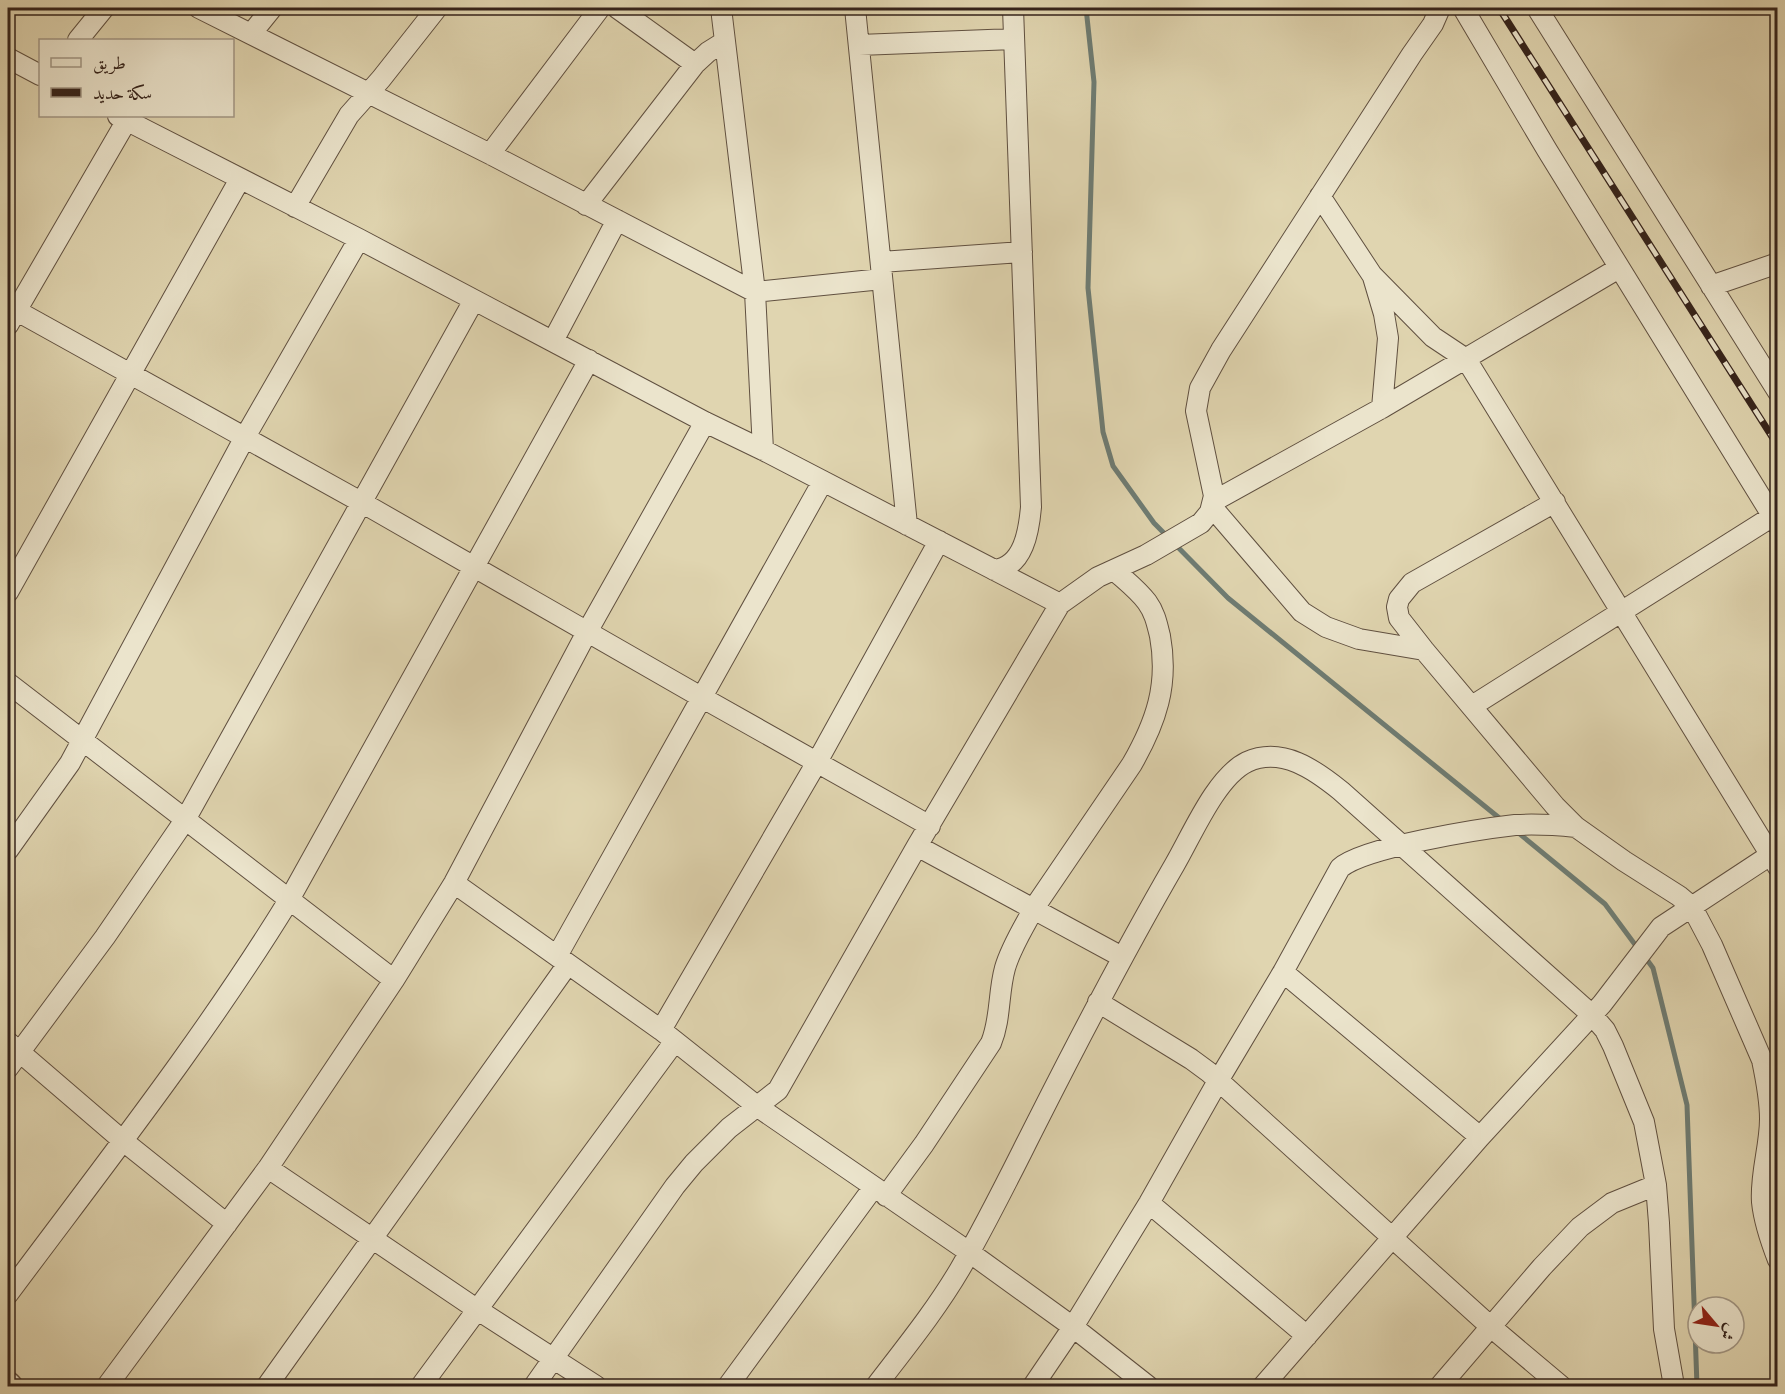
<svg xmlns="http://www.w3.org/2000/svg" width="1785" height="1394" viewBox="0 0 1785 1394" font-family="'EB Garamond',Amiri,serif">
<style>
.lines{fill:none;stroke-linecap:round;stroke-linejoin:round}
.stream{stroke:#6e7c73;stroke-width:5}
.minor-casing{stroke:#605040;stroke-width:22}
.tertiary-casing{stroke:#605040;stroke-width:27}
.minor{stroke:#ebe4cc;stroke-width:20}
.tertiary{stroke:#ebe4cc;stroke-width:24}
.rail-casing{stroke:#35231b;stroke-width:7}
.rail{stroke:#ebe4cc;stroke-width:4.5;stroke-dasharray:14;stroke-linecap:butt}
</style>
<rect width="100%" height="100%" fill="#e0d5b0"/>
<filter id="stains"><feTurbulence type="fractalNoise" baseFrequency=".00333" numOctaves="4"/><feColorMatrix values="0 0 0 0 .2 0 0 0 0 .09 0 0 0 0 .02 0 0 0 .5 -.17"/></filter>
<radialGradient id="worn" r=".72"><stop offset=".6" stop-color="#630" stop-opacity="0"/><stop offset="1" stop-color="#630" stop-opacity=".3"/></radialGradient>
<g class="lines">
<path class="stream" d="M1086 8 1094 82 1088 288 1103 432 1113 466 1154 523 1228 598 1503 821
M1515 830 1605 904 1639 950
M1645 957 1653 968 1687 1105 1697 1386"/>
<g class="minor-casing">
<path id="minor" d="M199 8 490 154 755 292 882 279
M617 8 695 64
M721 8 755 292 763 450
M855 8 907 525
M1463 8 1547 150 1778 525
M1537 8 1778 392
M251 34 272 8
M78 40 104 8
M859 45 1014 39
M8 58 40 75
M118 116 359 239 705 422 763 450 1060 604
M490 154 600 8
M1320 196 1372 275 1433 337 1466 359 1778 867
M586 205 695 64 708 52 724 42
M295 207 349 115 381 79 437 8
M881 262 1022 252
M1373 277 1384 314 1388 338 1382 408
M1711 286 1778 263
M8 306 361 502 701 697 930 826
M8 325 127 120
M553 341 617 220
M1214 501 1382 408 1619 268
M1555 502 1412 583 1399 599 1397 607 1399 618 1424 650 1555 806 1576 827 1624 861 1679 896 1692 907 1712 945 1762 1060C1766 1079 1770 1099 1770 1119 1770 1147 1760 1174 1762 1202 1764 1222 1771 1242 1778 1260
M1212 507 1302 612 1326 627 1359 639 1424 650
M994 570C1024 567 1029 530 1031 507L1013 8
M8 592 240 179
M8 683 394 980
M1472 706 1773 516
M917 846 1122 957
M8 850 70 763 245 437 359 239
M454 883 661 1030 758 1107 969 1252 1073 1327 1148 1386
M557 956 823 481
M1283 972 1480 1137
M1098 1002 1191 1059 1210 1073 1491 1327 1561 1386
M661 1030 817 762 939 541
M8 1042 122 1140 227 1224
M8 1068 105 937 185 820 474 300
M268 1168 478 1310 596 1386
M886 1196 924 1144 991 1043C1001 1019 998 993 1005 968 1011 947 1024 927 1034 908L1132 764C1156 722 1169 685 1160 636 1157 624 1155 613 1147 602 1138 590 1125 580 1114 570
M1149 1203 1307 1336
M8 1294C104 1165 205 1037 289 900L589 360
M107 1386 268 1168 394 980 454 883 587 632 705 422
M267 1386 568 964
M421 1386 675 1041
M534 1386 675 1186 694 1163 729 1128 778 1090 917 846 1060 604 1098 577 1146 555 1201 523 1210 512 1214 496 1196 411 1200 388 1221 350 1412 54 1433 24 1440 8
M728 1386 873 1188
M876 1386C905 1348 936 1310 960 1269 989 1219 1014 1167 1040 1116 1083 1031 1127 947 1175 864 1192 835 1216 777 1247 762 1282 746 1315 770 1341 791L1592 1015 1605 1030 1613 1046 1644 1122 1656 1185 1659 1223 1664 1329 1674 1386
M1033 1386 1073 1327 1149 1203 1218 1081 1283 972 1340 868C1364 847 1480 829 1515 825 1535 824 1556 825 1576 827
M1263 1386 1480 1137 1602 1004 1661 927 1778 850
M1440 1386 1542 1267 1580 1227 1612 1203 1656 1185"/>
</g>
<g class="tertiary-casing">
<path id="tertiary" d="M8 1384 10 1386"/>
</g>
<use href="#minor" class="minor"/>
<use href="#tertiary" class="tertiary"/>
<g class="rail-casing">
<path id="rail" d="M1499 8 1778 446"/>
</g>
<use href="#rail" class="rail"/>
</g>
<rect width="1785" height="1394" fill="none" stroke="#e0d5b0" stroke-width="30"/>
<rect x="9" y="9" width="1767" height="1376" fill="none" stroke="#35231b" stroke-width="3"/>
<rect x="15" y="15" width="1755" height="1364" fill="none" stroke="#35231b" stroke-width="1.5"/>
<rect x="39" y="39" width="195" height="78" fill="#ebe4cc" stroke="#a29785" stroke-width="1.5"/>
<rect x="51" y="58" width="30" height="9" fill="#ebe4cc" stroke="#a29785" stroke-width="1.5"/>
<text x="93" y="69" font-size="18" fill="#35231b">طريق</text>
<rect x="51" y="88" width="30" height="9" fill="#35231b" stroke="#a29785" stroke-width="1.5"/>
<text x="93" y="99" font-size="18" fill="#35231b">سكة حديد</text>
<g transform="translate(1716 1325) rotate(119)"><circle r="28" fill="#ebe4cc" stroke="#a29785" stroke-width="1.5"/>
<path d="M0-4.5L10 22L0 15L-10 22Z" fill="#8f2418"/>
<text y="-9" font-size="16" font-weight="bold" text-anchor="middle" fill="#35231b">ش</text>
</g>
<rect width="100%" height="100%" filter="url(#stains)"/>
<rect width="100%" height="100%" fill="url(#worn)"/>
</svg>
